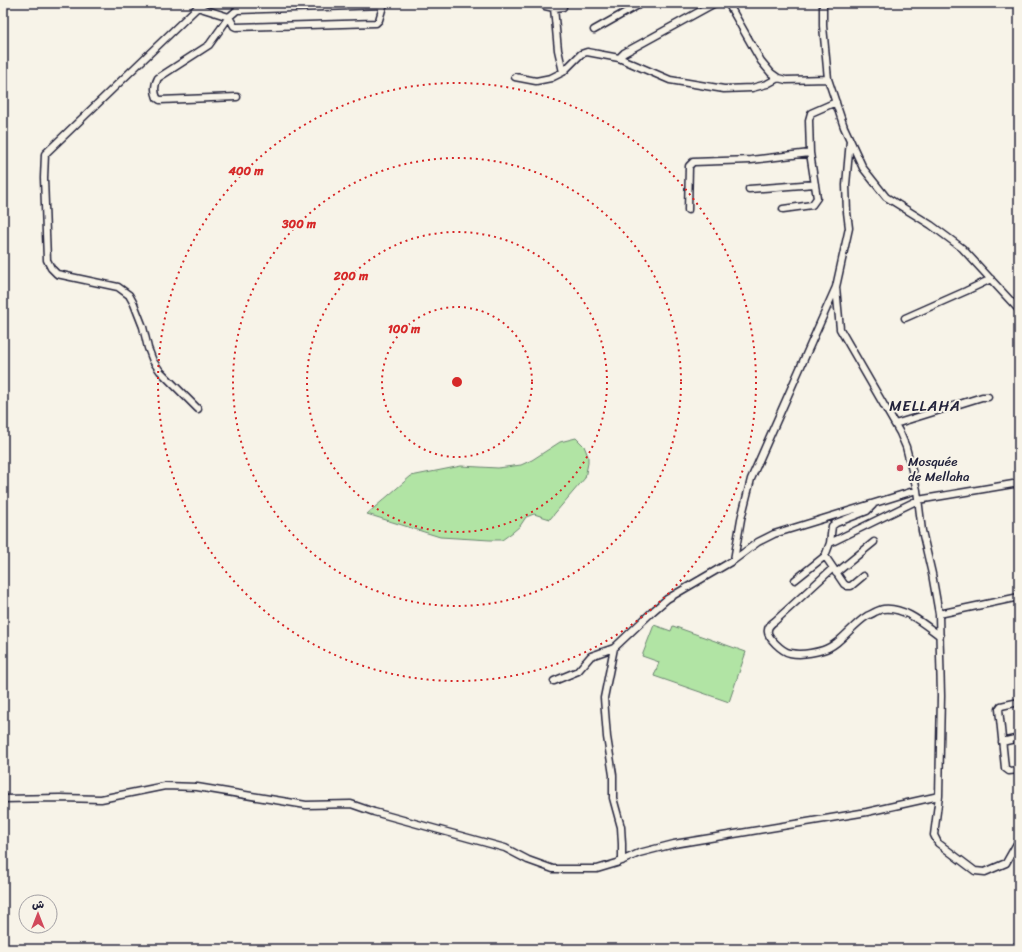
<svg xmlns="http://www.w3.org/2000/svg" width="1022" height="952" viewBox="0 0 1022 952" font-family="Sriracha,'Playpen Sans Arabic',sans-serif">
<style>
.green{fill:#b1e4a4;stroke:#6a8370}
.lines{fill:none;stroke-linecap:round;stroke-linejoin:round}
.minor-casing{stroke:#22223b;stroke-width:9}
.minor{stroke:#f7f3e8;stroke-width:6}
.ring{fill:none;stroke:#d62828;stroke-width:2;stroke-dasharray:2 4}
.poi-dot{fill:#d1495b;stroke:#f7f3e8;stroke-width:1.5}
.labels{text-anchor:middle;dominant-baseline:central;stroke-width:4;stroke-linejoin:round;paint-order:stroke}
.poi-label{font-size:13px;fill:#22223b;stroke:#f7f3e8;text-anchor:start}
.quarter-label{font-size:15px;letter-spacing:1px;fill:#22223b;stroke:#f7f3e8}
.centre{fill:#d62828;stroke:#f7f3e8;stroke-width:2}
.ring-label{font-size:12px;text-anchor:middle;font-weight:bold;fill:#d62828;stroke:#f7f3e8;stroke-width:4;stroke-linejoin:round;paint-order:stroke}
</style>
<rect width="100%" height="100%" fill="#f7f3e8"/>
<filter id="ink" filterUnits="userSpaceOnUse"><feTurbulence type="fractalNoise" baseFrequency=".025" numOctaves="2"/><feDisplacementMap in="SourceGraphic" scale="8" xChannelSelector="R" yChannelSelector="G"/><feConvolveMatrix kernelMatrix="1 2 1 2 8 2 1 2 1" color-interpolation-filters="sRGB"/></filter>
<g filter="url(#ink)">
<path class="green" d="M576 438 584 446 588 456V463L585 478 550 519 534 514 526 517 520 526 513 532 502 540H490L440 537 367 514 411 476 461 466 498 468 521 465 532 460 560 442Z
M654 625 671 631 673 626 746 652 729 702 654 676 659 662 642 656Z"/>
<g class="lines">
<g class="minor-casing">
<path id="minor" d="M728 3 761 61 771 73 778 78 786 80 828 79
M823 3V26L828 79 844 127 863 168 886 197 931 225 962 248 1019 310
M545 6 554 8 563 7
M197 7 229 17 234 26 236 27 376 23 379 20 384 3
M554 8 558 50 563 72
M237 10 384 5
M594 30 642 3
M619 58 624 53 715 3
M515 77 536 81 551 78 563 72 581 54 587 52 619 58 670 80 724 89 752 88 767 84 778 78
M237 97 160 100 157 98C154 91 154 85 158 78L209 45 229 17 237 10 240 3
M749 189 815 184
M783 209 812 205 817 198 810 153 809 120 811 113 836 102
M688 210 689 166 693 162 751 160 810 153
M905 318 966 291 991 279
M198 409 160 371 153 361 148 348 143 327 134 304 129 295 118 287 57 274 51 268 47 260 44 178 45 154 202 3
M895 424 982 397H988
M830 543 918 500 1019 483
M734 560 741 519 751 479 836 287
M833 568 775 621C772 623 768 627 768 630 766 637 783 652 790 653 800 655 813 653 823 650 840 645 852 625 867 616 869 615 872 614 875 612 878 611 881 609 883 609 904 606 925 625 940 636
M836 573 874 542
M863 576 851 586H847L844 584 825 556 830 543 832 526 836 523 867 511 873 505
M795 580 825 556
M939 614 1019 597
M614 648 604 698 607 737 613 775V798L621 827 622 844V861
M554 681 578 671 591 656 614 648 652 612 667 599 734 560 758 542 774 534 917 490
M1019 702 1001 706 999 709 1005 768 1009 771 1019 770
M1002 742 1019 738
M939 796 934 835 938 843 975 871 985 872 1006 863 1019 840
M3 799 60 798 101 799 165 786 197 787 306 805 351 804 374 812 505 848 528 860 553 869H597L617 863 639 853 674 844 867 812 939 796 941 696 939 614 932 574 922 531 917 490 906 447 900 433 840 329 836 287 849 228 847 212 846 185 850 140
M1014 949 1019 944"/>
</g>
<use href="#minor" class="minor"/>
</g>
</g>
<g class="ring">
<circle cx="457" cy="382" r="75"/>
<circle cx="457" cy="382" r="150"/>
<circle cx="457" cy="382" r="224"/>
<circle cx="457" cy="382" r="299"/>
</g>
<circle class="poi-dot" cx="900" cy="468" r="4"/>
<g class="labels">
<g class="poi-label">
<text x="908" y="461">Mosquée<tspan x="908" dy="15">de Mellaha</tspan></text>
</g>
<g class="quarter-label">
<text x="925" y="406">MELLAHA</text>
</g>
</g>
<circle cx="457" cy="382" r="6" class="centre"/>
<g class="ring-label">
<text x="246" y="175">400 m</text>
<text x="299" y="228">300 m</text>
<text x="351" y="280">200 m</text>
<text x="404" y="333">100 m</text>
</g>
<rect width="1022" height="952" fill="none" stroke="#f7f3e8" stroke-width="16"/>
<rect x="8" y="8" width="1006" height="936" fill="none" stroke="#22223b" stroke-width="1.5" filter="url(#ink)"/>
<g transform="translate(38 914)"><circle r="19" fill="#f7f3e8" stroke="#a29fa3"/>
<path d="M0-3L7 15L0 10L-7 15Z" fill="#d1495b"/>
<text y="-6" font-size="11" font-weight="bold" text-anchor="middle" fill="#22223b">ش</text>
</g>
</svg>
